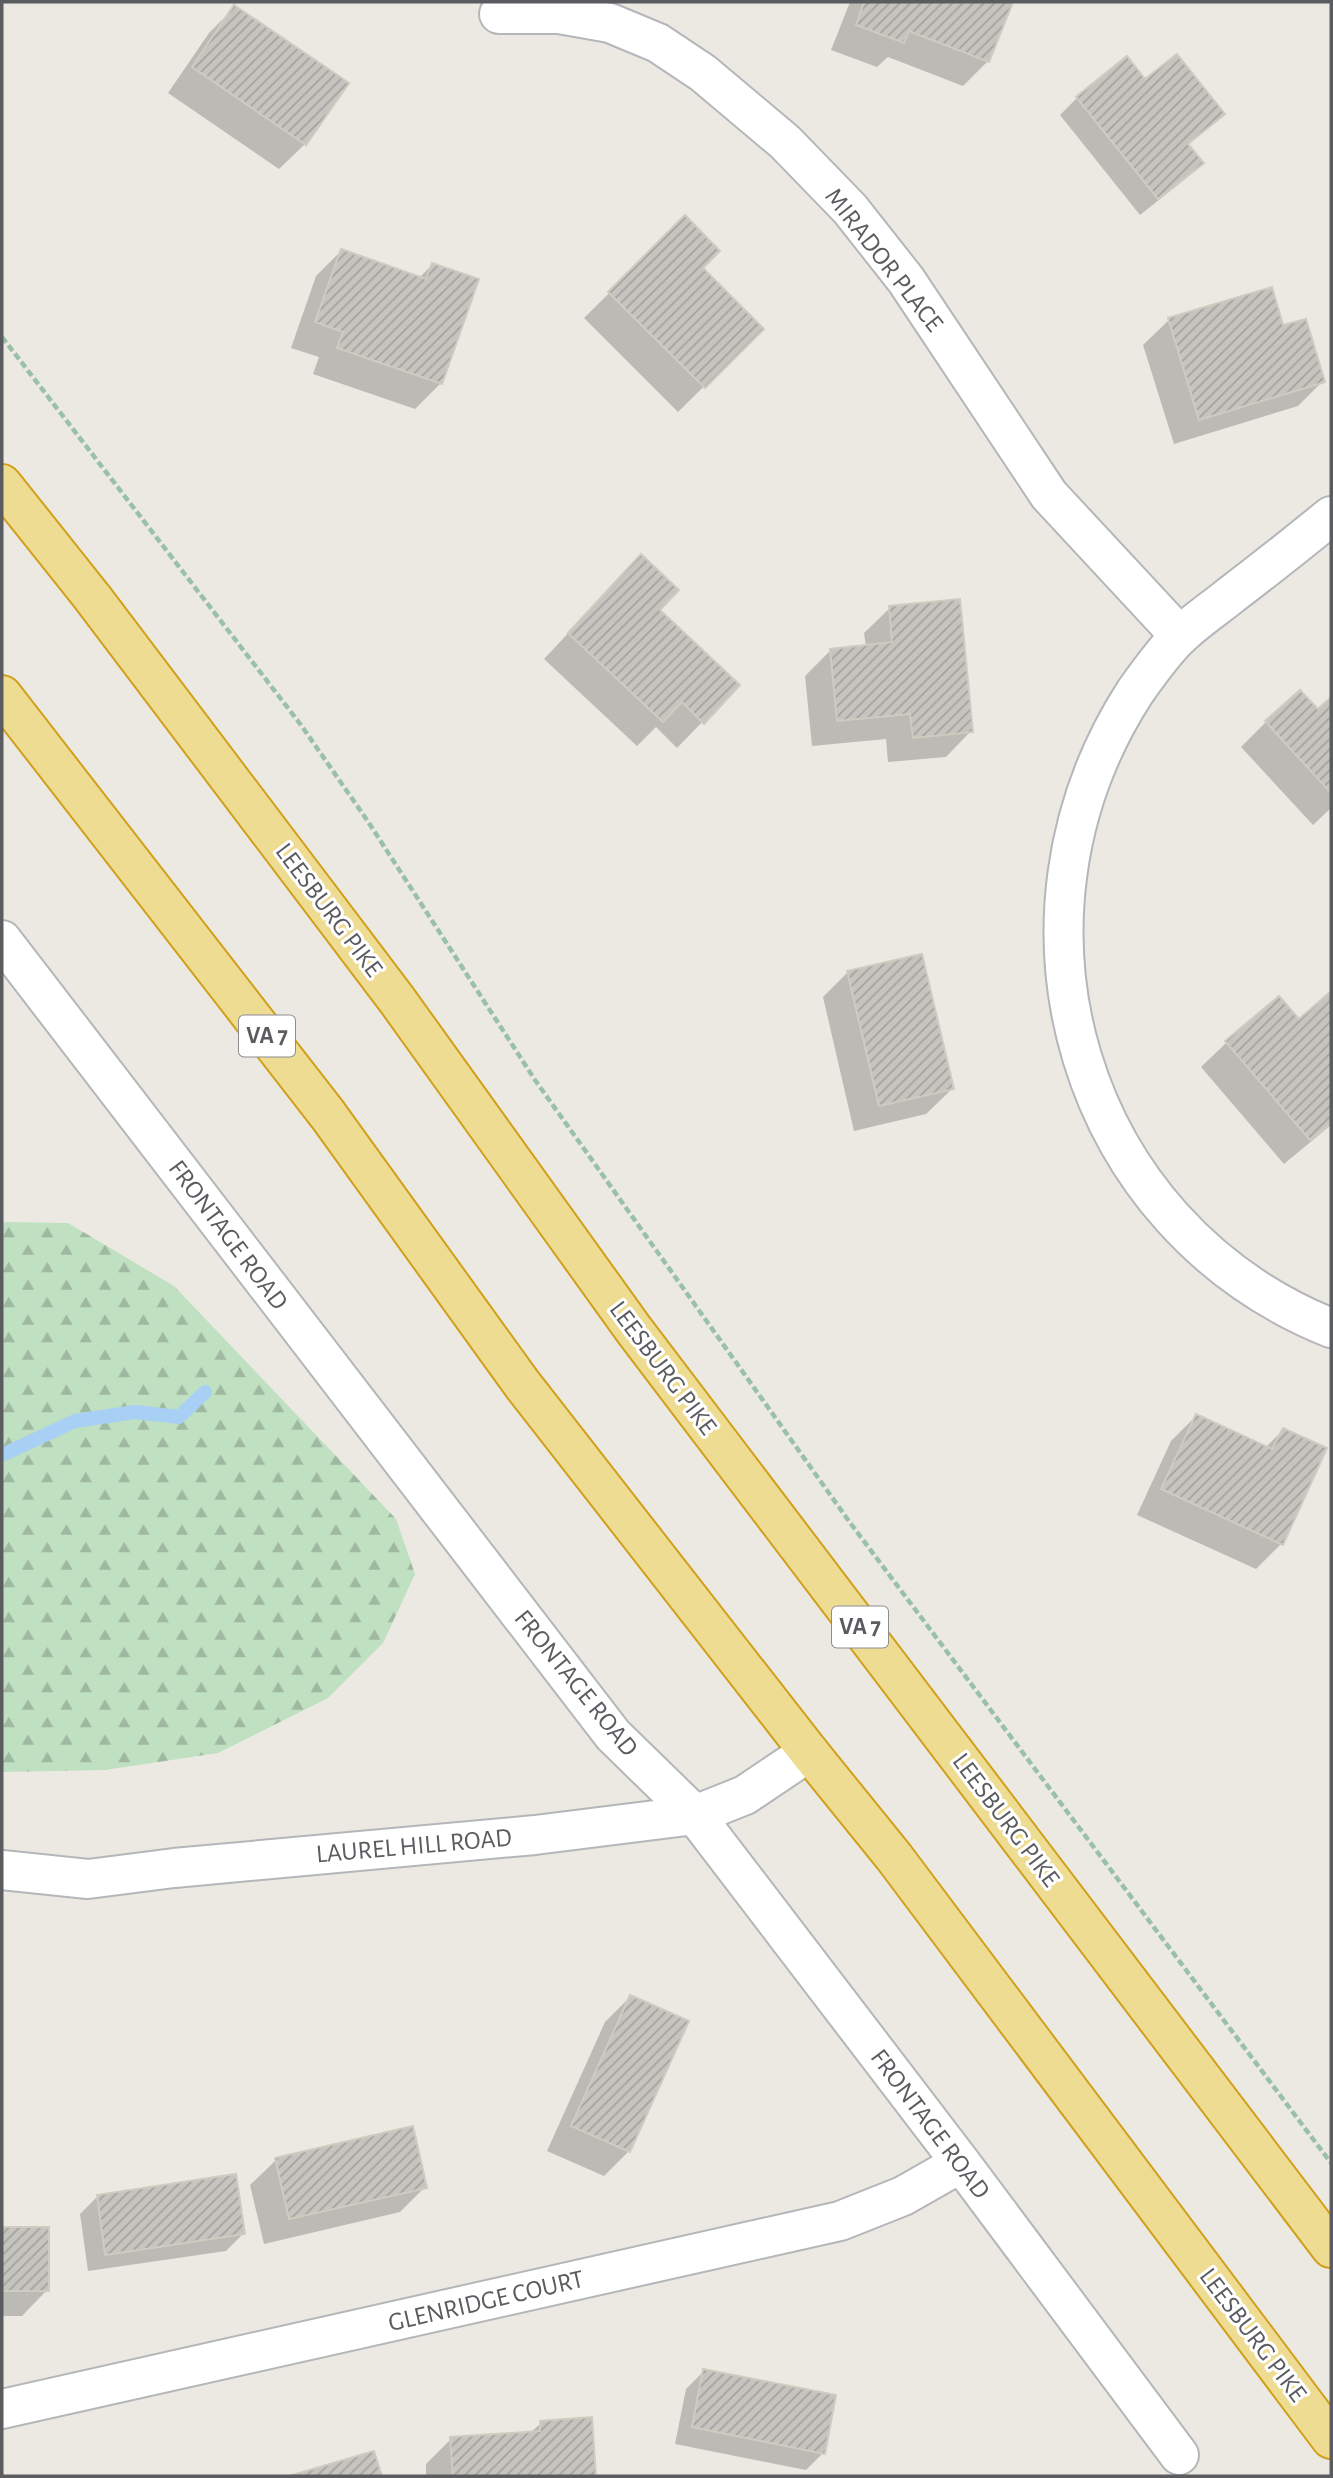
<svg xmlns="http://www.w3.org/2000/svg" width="1333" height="2478" viewBox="0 0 1333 2478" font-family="'Alegreya Sans',sans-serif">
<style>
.forest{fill:url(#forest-firs)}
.shadow{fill:#0003}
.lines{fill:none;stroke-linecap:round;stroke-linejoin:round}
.stream{stroke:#a8cff4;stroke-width:14}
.building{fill:url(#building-hatch);stroke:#cecbc0;stroke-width:2}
.minor-casing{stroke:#b4b6ba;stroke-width:42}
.highway-casing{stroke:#d1a01b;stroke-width:42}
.path{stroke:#9ac0a7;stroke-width:4.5;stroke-dasharray:7 3.5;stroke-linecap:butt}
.minor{stroke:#fff;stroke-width:38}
.highway{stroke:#efdc93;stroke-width:38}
.labels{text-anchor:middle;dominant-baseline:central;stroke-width:6;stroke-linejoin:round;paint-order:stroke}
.shield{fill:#fff;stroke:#8c8d90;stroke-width:2}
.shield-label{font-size:24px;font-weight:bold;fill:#5a5c60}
.street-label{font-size:26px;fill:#5a5c60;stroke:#fff}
</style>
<defs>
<pattern id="forest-firs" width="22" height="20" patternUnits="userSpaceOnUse" patternTransform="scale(1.75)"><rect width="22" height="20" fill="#c0e0c2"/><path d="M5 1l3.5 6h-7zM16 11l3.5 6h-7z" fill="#9fb9a1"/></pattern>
<pattern id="building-hatch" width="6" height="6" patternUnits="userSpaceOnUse" patternTransform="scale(1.75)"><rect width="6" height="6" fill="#c6c4be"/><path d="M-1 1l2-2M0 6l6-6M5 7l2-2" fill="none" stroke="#a4a29e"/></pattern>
</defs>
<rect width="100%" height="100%" fill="#ebe9e1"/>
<path class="forest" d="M2 1222 68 1223 174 1286 396 1519 415 1574 383 1643 328 1698 218 1753 105 1770 2 1772Z"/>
<path class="shadow" d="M850 2H1011L988 61 963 86 888 57 877 67 831 50Z
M234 8 305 144 279 169 168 93 209 33Z
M1145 82 1223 114 1187 146 1201 163 1184 180 1140 215 1060 115 1077 98Z
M685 218 701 268 762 329 678 412 584 318Z
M341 251 419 278 432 265 476 280 440 384 415 409 313 374 319 357 291 348 316 276Z
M1169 320 1323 381 1298 406 1174 444 1143 345Z
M616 582 657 610 738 685 677 748 656 727 637 746 544 659Z
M890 608 971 731 946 757 888 762 886 739 812 746 805 676 830 651 866 647 864 633Z
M1331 699V808L1313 825 1241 747 1266 722 1318 711Z
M848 972 952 1089 926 1114 854 1131 823 997Z
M1329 996 1331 998V1125L1284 1164 1201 1067 1227 1042 1299 1022Z
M1196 1416 1265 1448 1283 1430 1281 1544 1256 1569 1137 1515 1171 1441Z
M630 1997 629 2151 604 2176 547 2151 605 2022Z
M276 2160 425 2187 400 2212 264 2244 250 2185Z
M97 2197 243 2234 226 2251 88 2271 80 2214Z
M2 2229H47V2290L22 2316H2Z
M704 2371 823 2453 806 2470 675 2444 686 2389Z
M591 2419 594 2476H426V2464L451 2439 529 2434 541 2423Z"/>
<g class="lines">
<path class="stream" d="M2 1455 75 1421 135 1412 179 1417 205 1392"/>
</g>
<path class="building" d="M864 2H1013L989 62 909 31 904 43 856 25Z
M234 5 349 83 306 145 192 67Z
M1177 54 1225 114 1188 144 1204 163 1158 199 1076 97 1127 56 1145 79Z
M685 215 720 251 703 268 764 329 705 388 608 292Z
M341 249 426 279 432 263 479 279 442 384 337 348 343 332 315 322Z
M1272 287 1283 325 1306 319 1325 382 1199 420 1168 318Z
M641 554 679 590 660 610 740 685 704 724 682 702 663 722 568 633Z
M960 599 973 732 913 738 910 714 837 721 830 649 892 642 889 606Z
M1300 690 1318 709 1331 697V793L1265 721Z
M922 954 954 1089 879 1106 847 971Z
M1329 993 1331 996V1123L1310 1140 1225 1041 1279 996 1299 1019Z
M1196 1414 1272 1449 1283 1428 1327 1448 1283 1545 1161 1489Z
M630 1995 689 2021 630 2152 571 2126Z
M413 2126 427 2188 289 2219 275 2158Z
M236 2174 245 2234 105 2255 97 2195Z
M2 2227H49V2291H2Z
M703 2369 836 2395 825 2454 692 2427Z
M592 2417 596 2476H453L450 2437 540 2431V2421Z
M374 2451 382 2476H289Z"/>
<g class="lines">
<g class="minor-casing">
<path id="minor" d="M499 14H559L610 23 658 43 703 73 785 142 850 209 906 280 1049 495 1180 636
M1331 516C1298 543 1265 569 1231 595 1215 608 1197 620 1182 634 1166 648 1147 675 1135 692 987 921 1077 1226 1331 1328
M2 940 613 1735 695 1815 961 2163 1179 2455
M2 1870 88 1879 174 1868 535 1835 695 1815 745 1795 809 1752
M2 2409 840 2221 903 2196 961 2163"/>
</g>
<g class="highway-casing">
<path id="highway" d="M2 484 92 597 397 1000 634 1330 1331 2248
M2 695 328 1115 522 1384 809 1752 894 1857 1331 2439"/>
</g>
<path class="path" d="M2 337 301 725 367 820 535 1080 851 1524 1331 2163"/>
<use href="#minor" class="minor"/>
<use href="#highway" class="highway"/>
</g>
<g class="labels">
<g class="shield">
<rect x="239" y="1015.5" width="56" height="41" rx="5"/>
<rect x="832" y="1606.5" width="56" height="41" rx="5"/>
</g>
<g class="shield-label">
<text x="267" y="1036">VA 7</text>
<text x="860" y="1627">VA 7</text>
</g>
<g class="street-label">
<text transform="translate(884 260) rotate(52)">MIRADOR PLACE</text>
<text transform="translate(329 910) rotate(53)">LEESBURG PIKE</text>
<text transform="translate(228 1235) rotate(53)">FRONTAGE ROAD</text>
<text transform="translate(663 1368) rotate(53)">LEESBURG PIKE</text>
<text transform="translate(576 1683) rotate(51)">FRONTAGE ROAD</text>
<text transform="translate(1006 1820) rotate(53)">LEESBURG PIKE</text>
<text transform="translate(414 1846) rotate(-5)">LAUREL HILL ROAD</text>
<text transform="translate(930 2124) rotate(53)">FRONTAGE ROAD</text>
<text transform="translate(486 2301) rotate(-13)">GLENRIDGE COURT</text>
<text transform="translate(1253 2335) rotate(53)">LEESBURG PIKE</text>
</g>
</g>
<rect width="1333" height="2478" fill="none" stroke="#5a5c60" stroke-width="7"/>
</svg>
